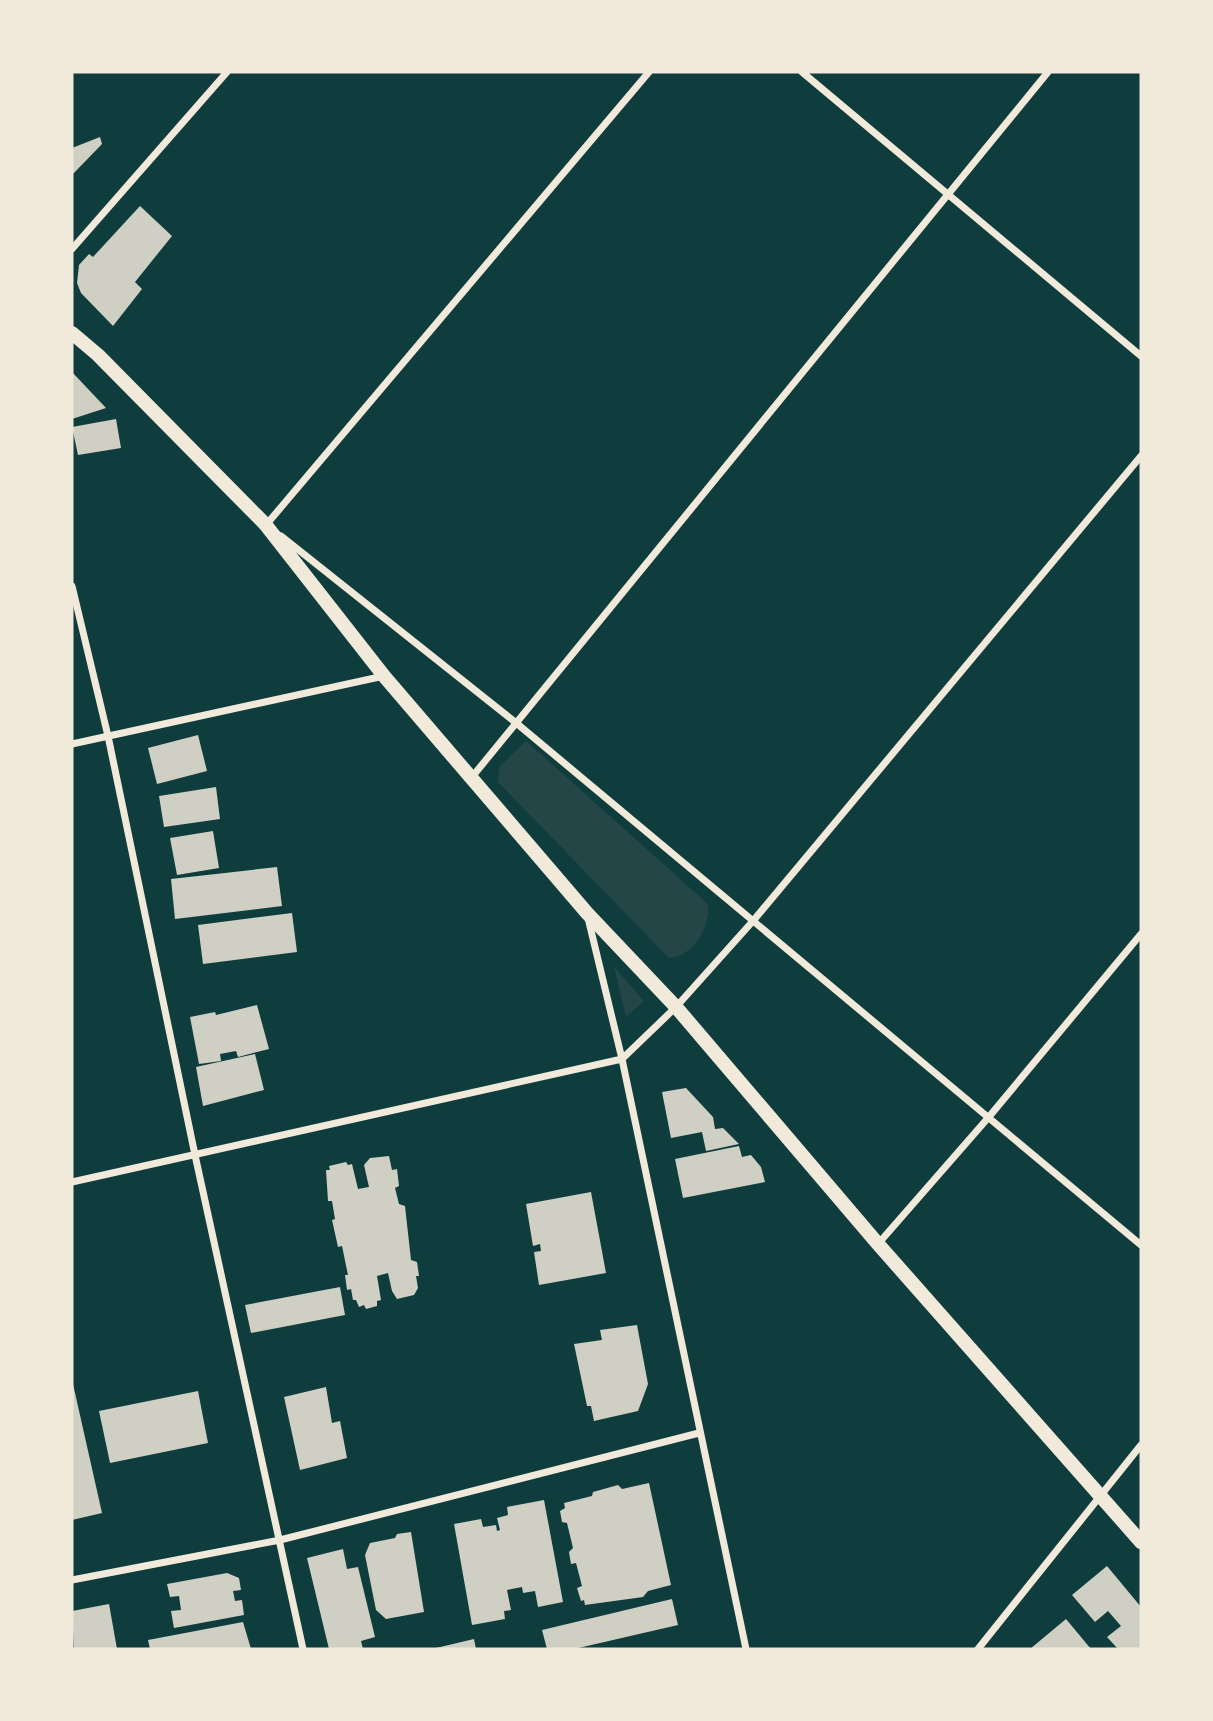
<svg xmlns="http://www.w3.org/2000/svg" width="1213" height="1721" viewBox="0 0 1213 1721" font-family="'Alegreya Sans',sans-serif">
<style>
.green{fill:#244646}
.building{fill:#cfcfc3}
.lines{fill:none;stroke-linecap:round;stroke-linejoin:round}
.minor{stroke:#f1e9da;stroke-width:7}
.secondary{stroke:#f1e9da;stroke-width:14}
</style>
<rect width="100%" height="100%" fill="#0f3d3e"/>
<path class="green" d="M526 741 708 904C711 926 693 957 669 958L498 782 499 767Z
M614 967 644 1001 626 1017Z"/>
<path class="building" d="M100 137 102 144 72 175V148Z
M140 206 172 236 135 282 142 289 113 326 81 293 77 283 79 265 89 254 93 257Z
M72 372 106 408 72 419Z
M116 419 121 448 78 455 72 427Z
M198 735 207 771 157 784 148 748Z
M216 787 220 819 164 827 159 796Z
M213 831 219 868 177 875 170 838Z
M277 867 282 906 175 919 171 879Z
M292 913 297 952 203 964 198 925Z
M257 1005 269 1049 238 1057 236 1051 220 1054 221 1061 199 1064 190 1017 215 1012 216 1015Z
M255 1054 264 1090 203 1106 196 1067Z
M686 1088 713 1117 715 1129 723 1128 739 1144 706 1151 702 1132 671 1138 662 1092Z
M739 1146 742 1157 751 1155 761 1167 765 1182 683 1198 675 1159Z
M389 1156 392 1170 397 1169 399 1186 395 1188 399 1204 405 1206 411 1260 417 1262 419 1276H416L418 1288 414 1295 397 1299 392 1291 388 1273 377 1276 381 1300 377 1301V1306L366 1309 364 1305 359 1307 356 1300H353L351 1289 347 1290 345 1275H348L342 1246 338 1247 332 1220 335 1219 332 1201H328L326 1170H330L329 1166 346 1162 348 1165 352 1164 358 1189 369 1187 364 1165 370 1158Z
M591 1192 606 1273 539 1285 534 1252 541 1251 540 1244 533 1246 526 1204Z
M340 1287 345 1315 251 1333 245 1305Z
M637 1325 648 1384 638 1411 594 1421 591 1406H587L574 1344 602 1340 600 1330Z
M73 1384 102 1513 72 1520V1385Z
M326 1387 332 1423 340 1421 347 1458 300 1470 284 1397Z
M198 1391 208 1443 110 1463 99 1411Z
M649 1483 671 1585 648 1591 643 1597 585 1605 584 1600 581 1601 577 1588 582 1586 576 1563 571 1564 569 1552 573 1548 567 1523 562 1522 560 1511 565 1508 564 1503 592 1496 593 1492 618 1485 622 1489Z
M544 1500 563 1602 538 1607 535 1591 523 1593 522 1587 507 1590 511 1610 504 1611 505 1619 472 1625 454 1524 481 1519 483 1527 496 1525 497 1531 500 1530 497 1518 508 1515 507 1507Z
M411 1532 424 1612 386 1619 376 1610 365 1555 370 1543 395 1538 397 1534Z
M343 1549 347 1569 358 1567 375 1637 361 1641 363 1649H329L307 1558Z
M1107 1566 1141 1607V1649H1118L1107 1637 1121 1626 1108 1611 1095 1622 1072 1595Z
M227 1573 239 1578 241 1590 233 1591 235 1601 242 1600 244 1615 174 1628 171 1611 181 1610 179 1596 170 1597 167 1584Z
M672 1599 678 1625 574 1649H547L542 1630Z
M109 1604 117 1649H74L72 1611Z
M1066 1619 1091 1649H1030Z
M243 1622 251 1649H150L148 1640Z
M474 1639 476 1649H436V1648Z"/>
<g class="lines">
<path class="minor" d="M802 72 1141 356
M72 249 227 72
M266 525 649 72
M281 536 515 722 1141 1245
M72 586 108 736 195 1155 303 1649
M72 744 384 676
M472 777 1048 72
M588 918 622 1059 746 1649
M72 1182 622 1059 676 1007 753 921 1141 456
M878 1244 988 1118 1141 934
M72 1580 280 1540 699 1433
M978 1649 1141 1445"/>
<path class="secondary" d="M72 333 98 355 265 524 384 676 587 913 676 1007 878 1244 1141 1542"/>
</g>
<rect width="1213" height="1721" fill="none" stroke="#f1e9da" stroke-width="147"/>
</svg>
